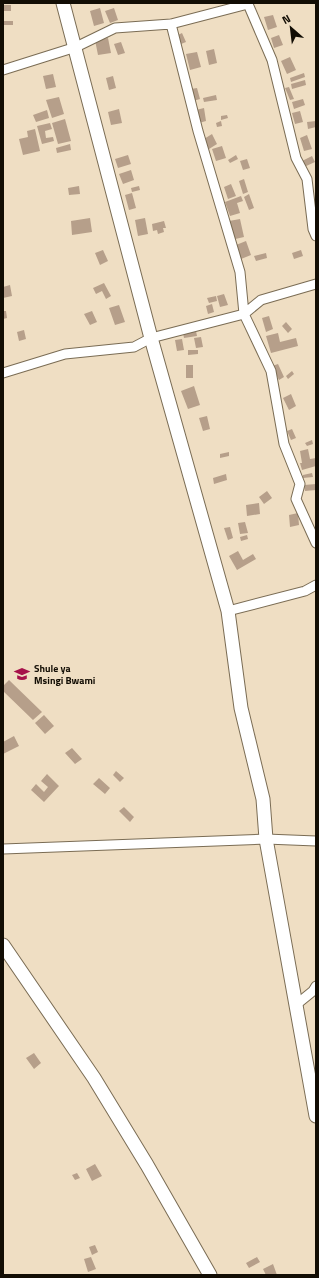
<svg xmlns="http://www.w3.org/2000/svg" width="319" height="1278" viewBox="0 0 319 1278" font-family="'Titillium Web',sans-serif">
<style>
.building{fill:#b69f8a}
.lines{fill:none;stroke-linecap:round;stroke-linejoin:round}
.street-casing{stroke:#7a6c54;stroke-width:11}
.secondary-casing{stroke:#7a6c54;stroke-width:15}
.street{stroke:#fff;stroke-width:9}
.secondary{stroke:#fff;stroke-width:13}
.labels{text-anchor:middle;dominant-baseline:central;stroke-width:3;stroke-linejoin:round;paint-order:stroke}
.poi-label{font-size:10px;font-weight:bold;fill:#120d04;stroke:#efdec3;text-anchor:start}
</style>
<rect width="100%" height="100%" fill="#efdec3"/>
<path class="building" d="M3 5H11V11H3Z
M100 8 104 23 94 26 90 11Z
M114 8 118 20 110 23 105 11Z
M273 15 277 27 268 30 264 17Z
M3 21H13V25H3Z
M182 33 186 42 181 44 178 35Z
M279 35 283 45 274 48 271 38Z
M108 38 111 53 98 55 95 40Z
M121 42 125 53 118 55 114 44Z
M214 49 217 63 209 65 206 51Z
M197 52 201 67 190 70 186 54Z
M290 57 296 70 287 74 281 61Z
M304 73 305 77 291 82 290 78Z
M53 74 56 87 46 89 43 76Z
M113 76 116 88 109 90 106 78Z
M305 80 306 85 292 89 291 84Z
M289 87 294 99 290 100 285 88Z
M197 88 200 99 193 101 191 89Z
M216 95 217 100 204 102 203 98Z
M59 97 64 114 52 118 46 100Z
M303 99 305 105 294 109 292 102Z
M204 108 206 121 199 123 196 110Z
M119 109 122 123 111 125 108 112Z
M47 110 49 118 36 122 33 115Z
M300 111 303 122 295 124 292 113Z
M227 115 228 118 221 120V116Z
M65 119 71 141 58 144 52 123Z
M221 121 222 126 217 127 216 123Z
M316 121V127L308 129 307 122Z
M50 123 52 129 45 131 46 138 53 137 54 141 42 144 37 126Z
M35 129 40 151 23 155 19 139 28 137 27 131Z
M212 134 217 144 209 149 204 139Z
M307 135 312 149 304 151 300 138Z
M70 144 71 150 57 153 56 148Z
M222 146 226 158 216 161 212 149Z
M128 155 131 164 118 168 115 159Z
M236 155 238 159 230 163 228 160Z
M312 156 315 162 304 167 302 161Z
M247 159 250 168 243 170 240 161Z
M131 170 134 180 123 184 119 174Z
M244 179 248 192 243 194 239 181Z
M231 184 236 196 228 199 224 187Z
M79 186 80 194 69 195 68 188Z
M139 186 140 190 132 192 131 188Z
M132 193 136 208 129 210 125 195Z
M249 194 254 208 249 210 244 197Z
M241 196 243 201 237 203 240 213 230 216 225 202Z
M90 218 92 232 72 235 71 221Z
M145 218 148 234 138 236 135 220Z
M240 219 244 237 231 240 229 221Z
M164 221 166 228H163L164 232 158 234 157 230 153 231 152 224Z
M246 241 251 255 241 259 236 245Z
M103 250 108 261 100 265 95 253Z
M301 250 303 256 294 259 292 253Z
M266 253 267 258 256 261 254 256Z
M104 283 111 296 106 299 102 291 96 294 93 288Z
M10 285 12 296 3 298V287Z
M224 294 228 305 220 307 217 296Z
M216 296 217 301 209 303 207 298Z
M212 304 214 312 208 314 206 306Z
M119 305 125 322 115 325 109 308Z
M3 311H6L7 318 3 319Z
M92 311 97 322 90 325 84 314Z
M269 316 273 329 266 332 262 318Z
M286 322 292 329 288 333 282 326Z
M24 330 26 339 19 341 17 332Z
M196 331 197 336 184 338 183 333Z
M278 333 280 342 296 338 298 346 271 353 266 336Z
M201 337 203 347 196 348 194 338Z
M182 339 184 350 177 351 175 340Z
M188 350H198V354L188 355Z
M278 364 284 377 279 380 272 366Z
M186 365H193V378H186Z
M292 371 294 374 288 379 286 376Z
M194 386 200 405 188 409 181 391Z
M291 394 296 406 289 410 283 398Z
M207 416 210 429 203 431 199 418Z
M292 429 296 438 291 440 287 431Z
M312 440 313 444 307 446 305 443Z
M308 449 310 459 316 458V466L302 470 300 463H302L300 451Z
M229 452V456L220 458V454Z
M312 473 313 477 303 478V475Z
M226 474 227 480 214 484 213 478Z
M316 484V490L305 491 304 485Z
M267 491 272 498 264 504 259 497Z
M259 503 260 514 247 516 246 505Z
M298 513 299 525 290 527 289 515Z
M245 522 248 533 240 534 238 523Z
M230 527 233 538 228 540 224 528Z
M247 535 248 539 241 541 240 537Z
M238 551 243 560 253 554 256 559 237 570 229 556Z
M9 680 42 712 33 720 3 691V686Z
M44 715 54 726 45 734 35 723Z
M14 736 19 746 3 754V742Z
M72 748 82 759 75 764 65 753Z
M116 771 124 778 120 782 113 775Z
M47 774 59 786 44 802 31 790 36 784 44 792 48 787 41 781Z
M99 778 110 788 105 794 93 784Z
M124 807 134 817 130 822 119 811Z
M34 1053 41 1063 34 1069 26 1058Z
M95 1164 102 1176 92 1181 86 1169Z
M77 1173 80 1178 75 1180 72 1175Z
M95 1245 98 1252 92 1255 89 1247Z
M91 1257 96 1269 88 1272 84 1259Z
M257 1257 260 1262 249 1268 246 1263Z
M273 1264 277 1275H266L263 1269Z"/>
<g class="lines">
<g class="street-casing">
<path id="street" d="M171 24 198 131 240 272 244 314 271 371 284 444 300 484 296 499 316 543
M3 70 76 47 115 28 171 24 248 4 272 60 296 158 307 179 313 229 316 236
M3 373 65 354 134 347 151 338 244 314 261 300 316 284
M228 611 305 591 316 585
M3 849 266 839 316 841
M297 1004 313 991 316 986"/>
</g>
<g class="secondary-casing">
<path id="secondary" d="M63 3 151 338 228 611 241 708 263 799 266 839 316 1116
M3 945 94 1078 147 1165 210 1275"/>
</g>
<use href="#street" class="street"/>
<use href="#secondary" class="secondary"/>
</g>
<defs>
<g id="school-bare" transform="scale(1.2)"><path d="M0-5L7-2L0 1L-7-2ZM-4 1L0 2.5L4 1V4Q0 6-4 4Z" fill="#a6114a" stroke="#efdec3" stroke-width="2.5" paint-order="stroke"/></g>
</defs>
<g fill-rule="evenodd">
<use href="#school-bare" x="22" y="674"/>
</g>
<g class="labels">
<g class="poi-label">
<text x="34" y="668">Shule ya<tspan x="34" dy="12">Msingi Bwami</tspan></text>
</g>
</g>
<rect width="319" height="1278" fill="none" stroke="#120d04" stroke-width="8"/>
<g transform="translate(291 28) rotate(332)" stroke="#efdec3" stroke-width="3" paint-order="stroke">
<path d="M0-3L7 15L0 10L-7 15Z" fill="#120d04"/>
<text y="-6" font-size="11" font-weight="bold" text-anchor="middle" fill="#120d04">N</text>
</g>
</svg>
